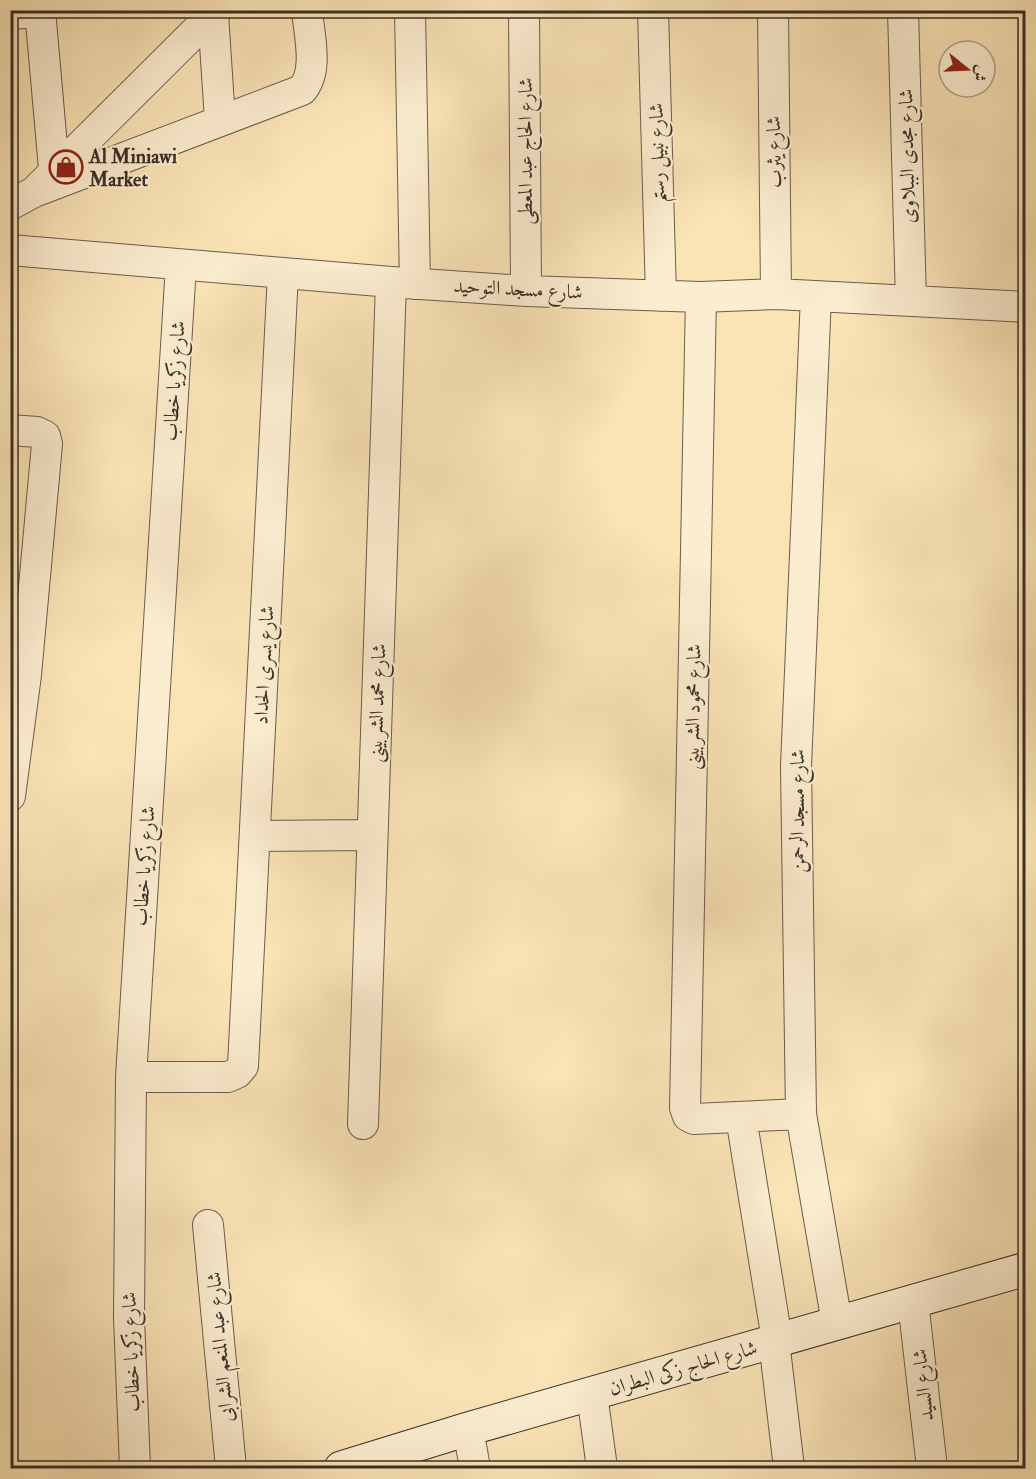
<svg xmlns="http://www.w3.org/2000/svg" width="1036" height="1479" viewBox="0 0 1036 1479" font-family="'IM FELL Double Pica',Amiri,serif">
<style>
.lines{fill:none;stroke-linecap:round;stroke-linejoin:round}
.street-casing{stroke:#6b5c4c;stroke-width:32}
.secondary-casing{stroke:#3b2e28;stroke-width:35}
.street{stroke:#fcedd0;stroke-width:30}
.secondary{stroke:#fcedd0;stroke-width:33}
.labels{text-anchor:middle;dominant-baseline:central;stroke-width:4.5;stroke-linejoin:round;paint-order:stroke}
.street-label{font-size:20px;fill:#3b2e28;stroke:#fcedd0}
.poi-label{font-size:20px;font-weight:bold;fill:#3b2e28;stroke:#fcedd0;text-anchor:start}
</style>
<rect width="100%" height="100%" fill="#fae4b6"/>
<filter id="stains"><feTurbulence type="fractalNoise" baseFrequency=".00333" numOctaves="4"/><feColorMatrix values="0 0 0 0 .2 0 0 0 0 .09 0 0 0 0 .02 0 0 0 .5 -.17"/></filter>
<radialGradient id="worn" r=".72"><stop offset=".6" stop-color="#630" stop-opacity="0"/><stop offset="1" stop-color="#630" stop-opacity=".3"/></radialGradient>
<g class="lines">
<g class="street-casing">
<path id="street" d="M40 10 54 169
M410 10 415 284
M524 10 526 291
M653 10 661 296
M773 10 776 294
M903 10 911 301
M10 14 40 12
M213 14 220 120
M34 192 302 90C319 71 309 35 307 10
M10 205 34 192 217 10
M10 250 391 282 526 291 701 297 776 294 1026 307
M816 296 796 766 801 1114 837 1323
M701 297 685 1108 688 1116 694 1119 801 1114
M10 430 37 432 45 436 47 444 26 675 10 796
M256 836 372 835
M131 1077H228L237 1073 243 1066 283 273
M741 1117 777 1340
M363 1124 391 282
M208 1225 231 1468
M913 1301 932 1468
M774 1341 789 1468
M592 1394 602 1468
M468 1429 475 1468
M135 1468 129 1318 131 1077 181 265"/>
</g>
<g class="secondary-casing">
<path id="secondary" d="M341 1468 468 1429 1026 1269"/>
</g>
<use href="#street" class="street"/>
<use href="#secondary" class="secondary"/>
</g>
<defs>
<g id="shop-ring" transform="scale(1.725)"><circle r="9.5" fill="#fcedd0" stroke="#8f2418" stroke-width="1.5"/><path d="M-5-2.5h2.3a2.7 3.5 0 0 1 5.4 0H5L5.5 6h-11ZM-1.5-2.5h3a1.5 2.3 0 0 0-3 0Z" fill="#8f2418"/></g>
</defs>
<g fill-rule="evenodd">
<use href="#shop-ring" x="66" y="167"/>
</g>
<g class="labels">
<g class="street-label">
<text transform="translate(525 151) rotate(-90)">شارع الحاج عبد المعطى</text>
<text transform="translate(774 152) rotate(-91)">شارع يثرب</text>
<text transform="translate(657 153) rotate(-91)">شارع نبيل رستم</text>
<text transform="translate(907 156) rotate(-91)">شارع مجدى الببلاوى</text>
<text transform="translate(518 289) rotate(3)">شارع مسجد التوحيد</text>
<text transform="translate(174 381) rotate(-86)">شارع زكريا خطاب</text>
<text transform="translate(264 665) rotate(-87)">شارع يسرى الحداد</text>
<text transform="translate(377 703) rotate(-88)">شارع محمد الشربينى</text>
<text transform="translate(693 707) rotate(-89)">شارع محمود الشربينى</text>
<text transform="translate(797 811) rotate(-90)">شارع مسجد الرحمن</text>
<text transform="translate(144 866) rotate(-86)">شارع زكريا خطاب</text>
<text transform="translate(220 1347) rotate(-95)">شارع عبد المنعم الشرابى</text>
<text transform="translate(131 1352) rotate(-92)">شارع زكريا خطاب</text>
<text transform="translate(683 1368) rotate(-16)">شارع الحاج زكى البطران</text>
<text transform="translate(923 1385) rotate(-96)">شارع السيد</text>
</g>
<g class="poi-label">
<text x="89" y="156">Al Miniawi<tspan x="89" dy="23">Market</tspan></text>
</g>
</g>
<rect width="1036" height="1479" fill="none" stroke="#fae4b6" stroke-width="36"/>
<rect x="12" y="12" width="1012" height="1455" fill="none" stroke="#3b2e28" stroke-width="3"/>
<rect x="18" y="18" width="1000" height="1443" fill="none" stroke="#3b2e28" stroke-width="1.5"/>
<g transform="translate(967 69) rotate(108)"><circle r="28" fill="#fcedd0" stroke="#afa18d" stroke-width="1.5"/>
<path d="M0-4.5L10 22L0 15L-10 22Z" fill="#8f2418"/>
<text y="-9" font-size="16" font-weight="bold" text-anchor="middle" fill="#3b2e28">ش</text>
</g>
<rect width="100%" height="100%" filter="url(#stains)"/>
<rect width="100%" height="100%" fill="url(#worn)"/>
</svg>
